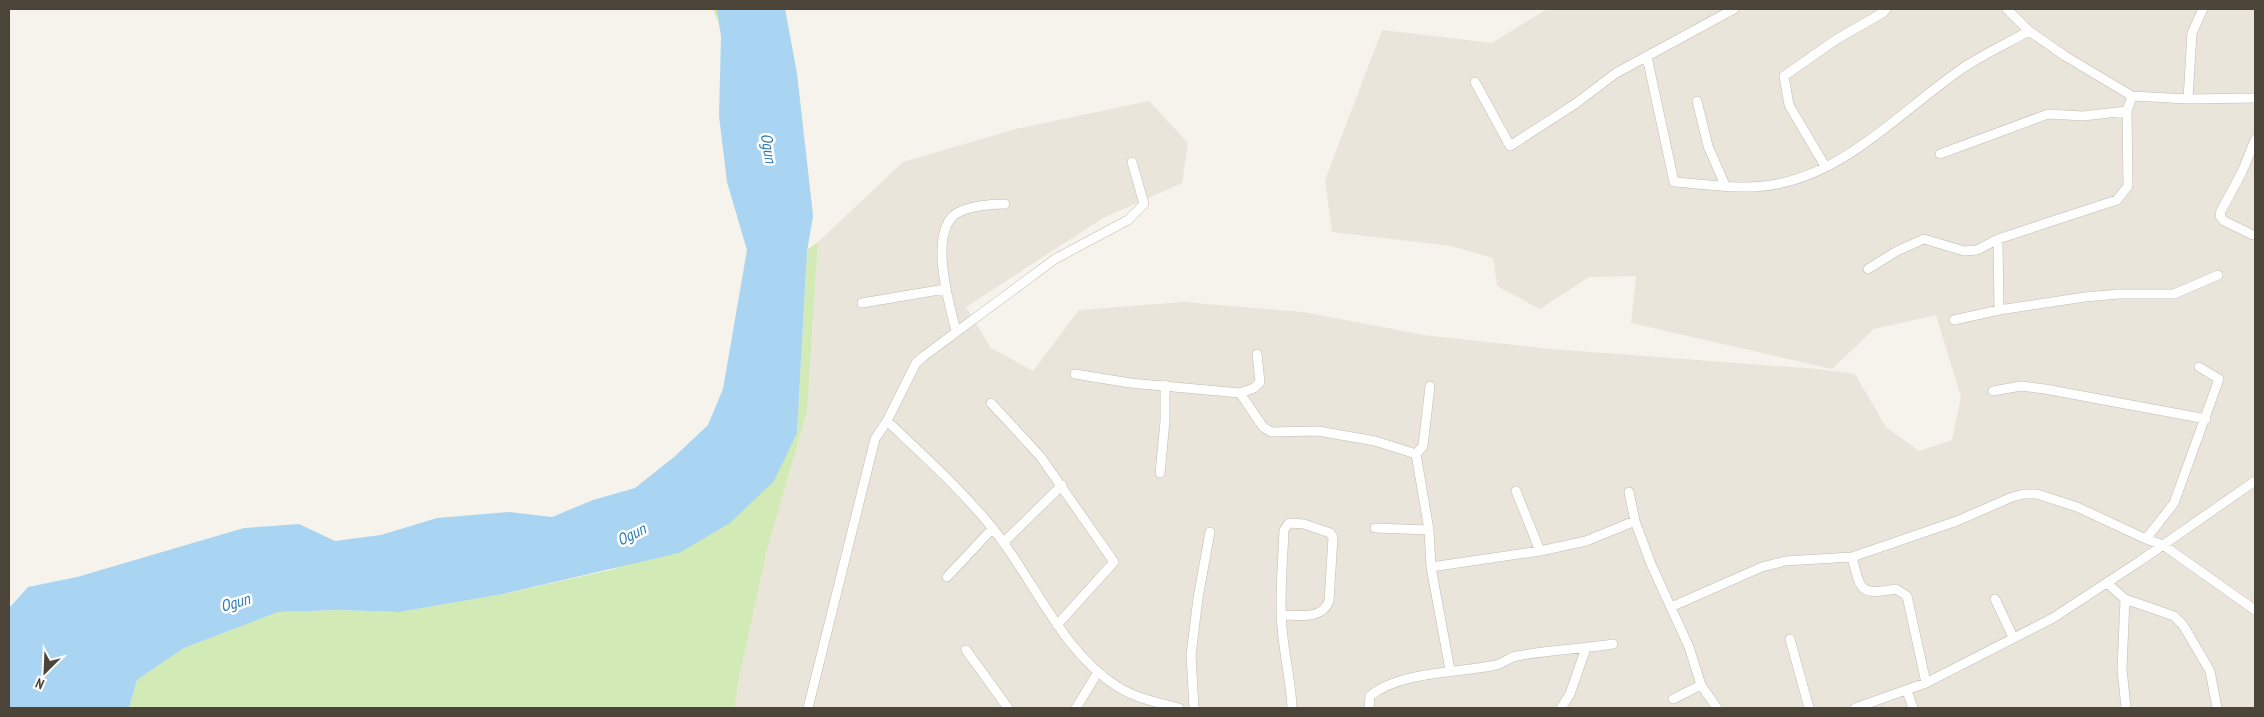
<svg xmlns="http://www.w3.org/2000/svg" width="2264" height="717" viewBox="0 0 2264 717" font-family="'PT Sans Narrow',sans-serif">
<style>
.residential{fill:#eae5da}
.green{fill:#d2eab5}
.water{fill:#a9d4f2}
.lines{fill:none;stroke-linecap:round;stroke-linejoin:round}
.minor-casing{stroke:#c2bbae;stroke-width:10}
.minor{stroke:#fff;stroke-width:9}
.labels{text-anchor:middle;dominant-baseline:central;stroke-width:5;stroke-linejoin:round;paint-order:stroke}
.water-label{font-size:16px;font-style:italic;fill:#2e7ab2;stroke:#fff}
</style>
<rect width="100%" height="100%" fill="#f6f3ec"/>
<path class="residential" d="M1547 9H2255V708H735L738 683 767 550 807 412 818 242 903 162 1016 129 1149 101 1188 143 1182 183 1103 218 966 307 991 348 1033 371 1079 310 1184 302 1303 312 1424 335 1551 349 1818 369 1855 374 1886 427 1919 451 1952 440 1961 397 1936 315 1874 329 1832 369 1631 323 1636 276 1589 277 1540 309 1497 286 1493 258 1451 246 1332 232 1325 180 1382 30 1492 43Z"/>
<path class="green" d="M713 9H785L797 74 813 216 807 250 818 242 807 412 767 550 738 683 735 708H129L137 680 184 648 278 612 338 610 399 612 503 594 615 569 797 433 807 251Z"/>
<path class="water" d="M717 9H785L797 74 813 216 807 251 797 433 774 481 730 523 679 553 503 594 399 612 338 610 278 612 184 648 137 680 129 708H9V608L28 587 77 577 244 528 299 524 335 541 381 535 437 518 509 512 552 517 593 500 635 488 674 457 708 425 723 389 747 250 727 182 719 116 721 37Z"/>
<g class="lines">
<g class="minor-casing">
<path id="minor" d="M2007 9 2029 31 2065 56 2132 96 2188 99 2255 98
M1647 57 1674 182C1707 184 1744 191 1777 184 1850 170 1904 108 1963 68 1984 54 2008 43 2029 31
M1475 82 1510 146 1575 104 1616 73 1734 9
M2188 99 2192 33 2203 9
M1697 101 1708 146 1725 185
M1940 154 2048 114 2083 116 2127 111
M1825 166 1789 105 1784 76 1837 39 1884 12 1886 9
M2253 235 2224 221 2220 216 2221 211 2242 172 2255 140
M1998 239 1999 310
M1868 269 1897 251 1924 239 1964 251 1977 250 1998 239 2117 200 2128 186 2127 111 2132 96
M862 303 945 289
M1954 320 1999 310 2085 297 2119 294H2174L2218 275
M956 331C949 303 930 239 953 216 964 206 991 204 1005 204
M1075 374 1130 383 1240 393 1254 388 1260 382 1257 354
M1993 391 2021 386 2045 389 2206 419
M1240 393 1263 427 1271 432 1318 431 1375 441 1416 454
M991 403 1040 456 1114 562 1057 625
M887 421C924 456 962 490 994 530 1034 580 1062 652 1118 687 1135 698 1160 703 1179 708
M1416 454 1429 530 1431 567 1450 670
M1416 454 1423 446 1430 386
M1160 473 1165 421V385
M1516 491 1540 551
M1629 492 1635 521 1651 564 1689 647 1701 685 1717 708
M1375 528 1429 530
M2146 539 2174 503 2219 379 2199 367
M1004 542 1062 485
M1852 557C1861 592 1860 595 1896 589L1907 596 1926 683
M1431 567 1540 551 1586 541 1635 521
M947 577 993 528
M2107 583 2125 599 2174 616 2183 625 2210 671 2217 708
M1995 599 2013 637
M2125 599 2122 669 2126 708
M1671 607 1762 567 1785 561 1852 557 1957 521 2012 497 2024 494H2037L2077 507 2146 539 2163 545 2255 610
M1282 615C1299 615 1322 620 1329 601L1333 537 1330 533 1304 524 1289 523 1284 530C1283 562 1279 595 1282 627 1284 655 1291 681 1292 708
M1790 639 1809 708
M966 650 1008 708
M1907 691 1913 708
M1673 699 1701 685
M808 708 875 439 887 421 916 363 924 356 1055 259 1128 220 1144 204 1132 162
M1076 708 1098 672
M1194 708 1191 655 1198 598 1210 532
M1369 708 1370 696C1399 671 1460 673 1496 665 1504 663 1509 657 1517 656 1549 650 1581 649 1613 644
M1561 708 1570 694 1586 648
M1855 708 1926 683 2053 618 2140 561 2255 481"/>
</g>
<use href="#minor" class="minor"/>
</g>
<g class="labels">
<g class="water-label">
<text transform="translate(769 148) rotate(81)">Ogun</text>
<text transform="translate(631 534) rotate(-27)">Ogun</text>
<text transform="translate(235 602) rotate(-17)">Ogun</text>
</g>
</g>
<rect width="2264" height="717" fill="none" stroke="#4b4439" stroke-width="20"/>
<g transform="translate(45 672) rotate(204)" stroke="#ffffff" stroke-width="4" paint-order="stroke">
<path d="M0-4L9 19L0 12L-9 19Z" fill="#4b4439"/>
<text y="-8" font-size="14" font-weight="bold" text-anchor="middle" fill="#4b4439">N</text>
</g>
</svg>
